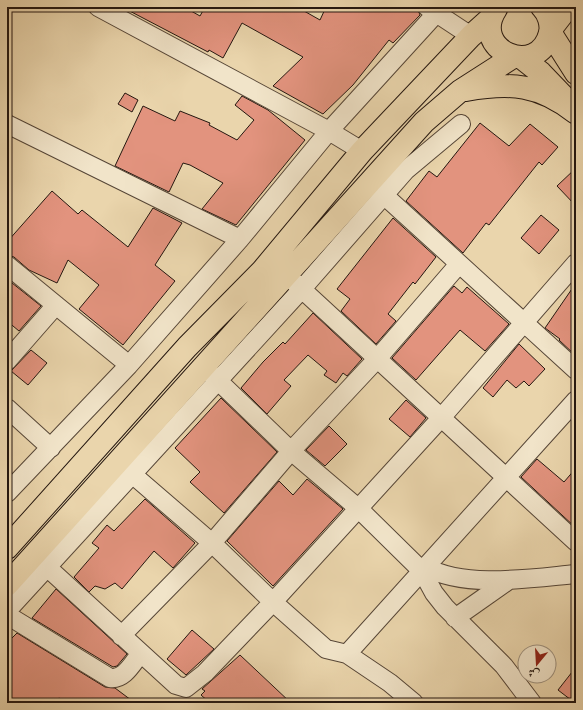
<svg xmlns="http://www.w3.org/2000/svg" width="583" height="710" viewBox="0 0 583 710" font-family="'IM FELL Double Pica',Amiri,serif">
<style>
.building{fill:#e2937e;stroke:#241710}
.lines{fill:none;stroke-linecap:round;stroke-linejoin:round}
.minor-casing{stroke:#564637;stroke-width:20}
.major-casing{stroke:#241710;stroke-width:24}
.minor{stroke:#f1e4c9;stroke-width:18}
.major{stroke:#ead5ac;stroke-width:22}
</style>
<rect width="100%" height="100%" fill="#ead5ac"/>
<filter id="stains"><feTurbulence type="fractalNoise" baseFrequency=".005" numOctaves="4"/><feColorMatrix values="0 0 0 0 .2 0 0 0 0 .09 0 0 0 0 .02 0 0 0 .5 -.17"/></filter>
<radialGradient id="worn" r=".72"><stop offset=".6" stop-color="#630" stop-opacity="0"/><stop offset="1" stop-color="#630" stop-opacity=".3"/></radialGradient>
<path class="building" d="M122 7H184L200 16 205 7H297L320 20 326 7H417L420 15 393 43 389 40 353 85 323 114 273 86 303 57 242 23 223 58 209 50 208 52Z
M125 93 138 100 132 112 118 104Z
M242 96 268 110 305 140 236 225 202 209 223 183 190 165 183 163 169 192 115 166 143 106 175 121 180 111 210 123 209 125 237 140 254 120 235 105Z
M480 123 509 146 530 124 558 147 542 165 539 162 489 225 486 223 463 253 406 201 429 171 437 177Z
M576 168V206L557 186Z
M52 191 78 214 82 210 128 247 153 208 182 223 155 265 175 281 123 345 79 309 99 285 68 260 57 283 29 270 14 257 7 255V242Z
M541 215 559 230 539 254 521 238Z
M393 218 436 257 415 284 413 282 388 314 396 321 376 344 341 311 350 299 337 289Z
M7 279 41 306 19 331 7 321Z
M576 283V356L559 340 560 339 545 328Z
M454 286 462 293 467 287 509 324 485 351 460 330 416 380 392 358Z
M313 313 362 359 347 376 343 373 336 383 324 375 327 371 308 355 284 380 291 386 267 414 241 388 263 362 283 342 285 344Z
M519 344 545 369 529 386 524 381 516 388 507 380 493 397 483 388Z
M31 350 47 363 28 385 11 371Z
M221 398 277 452 224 513 190 482 200 472 175 448Z
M406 400 426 418 410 437 389 419Z
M329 426 347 444 325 466 306 450Z
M537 459 564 482 576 468V528L521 477Z
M307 479 343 509 273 586 227 541 279 481 293 495Z
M145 499 195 543 173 568 154 551 122 589 115 583 105 589 95 586 89 592 74 577 99 548 92 543 107 525 114 531Z
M56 589 127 654 117 666 113 667 32 618Z
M192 630 214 649 186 675 167 659Z
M17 633 105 687 115 688 135 703H67L59 698 53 703H7V643Z
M240 655 291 703H210L201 695 205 691 202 689Z
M576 667V703H575L558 690Z"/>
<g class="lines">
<g class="minor-casing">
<path id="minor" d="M98 7 329 131 362 151
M427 7 471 36
M7 124 240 239
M375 187 576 370
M7 265 129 365
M293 281 576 542
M7 361 56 305
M209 372 291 451 358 508 422 571 434 593 445 607 504 666 532 703
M7 408 51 448
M132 474 212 543 273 602 326 649 347 654 576 400
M7 493 129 365 240 239 329 131 442 7
M426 567C465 589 532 578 576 574
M48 568 176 685 186 688 205 673 273 602 441 418 576 263
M7 611 301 290 406 170 461 124
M7 615 110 678C124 680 132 664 140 654
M455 618 509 580
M121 636 212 543 291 451 377 359 459 264
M347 654 390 683 414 703"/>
</g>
<g class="major-casing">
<path id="major" d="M496 9C469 50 538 80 550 33 552 24 548 13 542 7
M551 29 568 7
M550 32 576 73
M522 58 541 73 565 98
M466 90C510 82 540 84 576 113
M7 548 187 347 262 271 362 151 471 36 491 18
M7 585 424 122 460 91 513 57"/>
</g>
<use href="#minor" class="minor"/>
<use href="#major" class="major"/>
</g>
<rect width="583" height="710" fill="none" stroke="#ead5ac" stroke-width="24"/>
<rect x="8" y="8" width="567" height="694" fill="none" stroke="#241710" stroke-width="2"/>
<rect x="12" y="12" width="559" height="686" fill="none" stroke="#241710"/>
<g transform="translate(537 664) rotate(198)"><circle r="19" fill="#f1e4c9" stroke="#9f927f"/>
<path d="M0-3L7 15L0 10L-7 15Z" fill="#8f2418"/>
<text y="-6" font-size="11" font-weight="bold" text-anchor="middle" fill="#241710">ش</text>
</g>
<rect width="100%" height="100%" filter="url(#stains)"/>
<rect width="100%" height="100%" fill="url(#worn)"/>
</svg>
